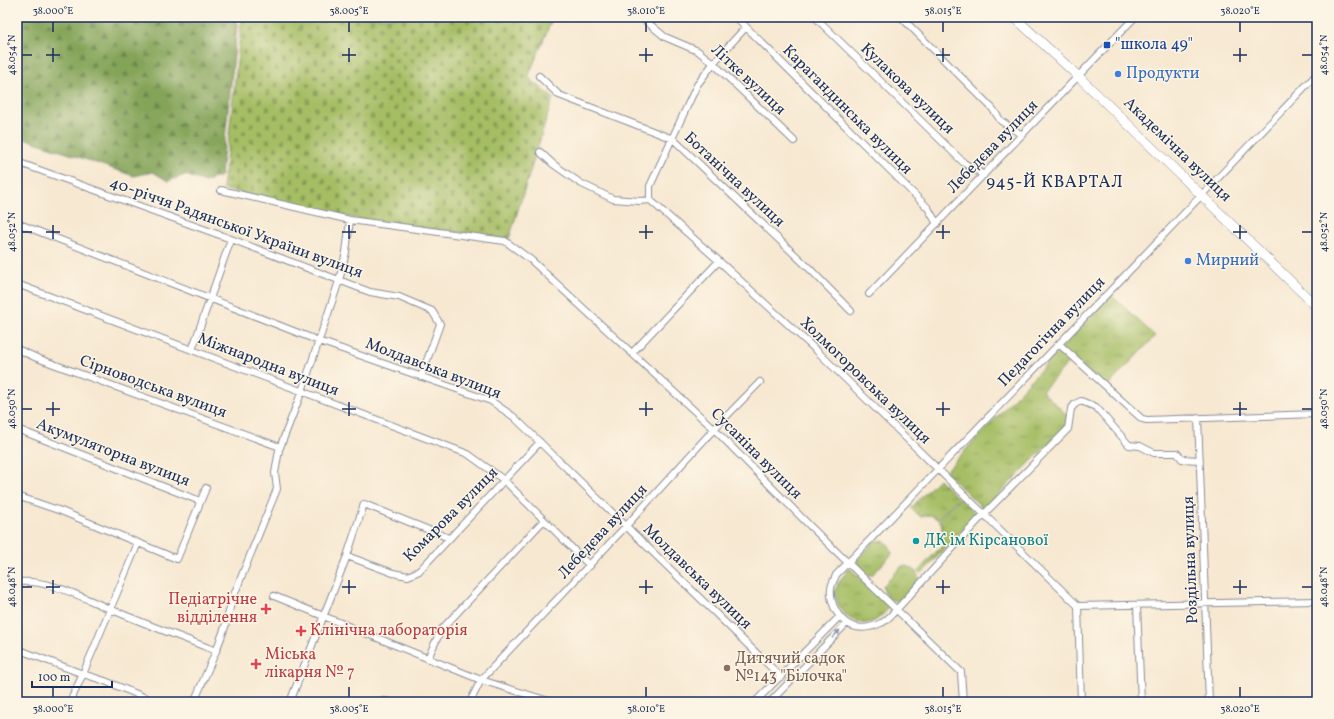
<svg xmlns="http://www.w3.org/2000/svg" width="1334" height="719" viewBox="0 0 1334 719" font-family="Vollkorn,serif">
<style>
.grass{fill:url(#grass-tufts);stroke:#607660}
.forest{fill:url(#forest-firs);stroke:#506a5c}
.cemetery{fill:url(#cemetery-stones);stroke:#607660}
.lines{fill:none;stroke-linecap:round;stroke-linejoin:round}
.street-casing{stroke:#898c98;stroke-width:8}
.secondary-casing{stroke:#898c98;stroke-width:10}
.street{stroke:#fff;stroke-width:6}
.secondary{stroke:#fff;stroke-width:9}
.oneway{fill:#8d97ae}
.ticks{fill:none;stroke:#1b2f5e;stroke-width:1.5}
.transit-dot{fill:#1a4fb4;stroke:#fcf5e5;stroke-width:1.5}
.shop-dot{fill:#3f7fe0;stroke:#fcf5e5;stroke-width:1.5}
.culture-dot{fill:#0f9aa8;stroke:#fcf5e5;stroke-width:1.5}
.health-dot{fill:#e0444e;stroke:#fcf5e5;stroke-width:1.5}
.education-dot{fill:#8d6e63;stroke:#fcf5e5;stroke-width:1.5}
.labels{text-anchor:middle;dominant-baseline:central;stroke-width:3;stroke-linejoin:round;paint-order:stroke}
.transit-label{font-size:16px;fill:#164399;stroke:#fcf5e5;text-anchor:start}
.shop-label{font-size:16px;fill:#366cbe;stroke:#fcf5e5;text-anchor:start}
.street-label{font-size:16px;fill:#1b2f5e;stroke:#fcf5e5}
.culture-label{font-size:16px;fill:#0d838f;stroke:#fcf5e5;text-anchor:start}
.health-label{font-size:16px;fill:#be3a42;stroke:#fcf5e5;text-anchor:start}
.education-label{font-size:16px;fill:#785e54;stroke:#fcf5e5;text-anchor:start}
.neighbourhood-label{font-size:17px;letter-spacing:1px;fill:#1b2f5e;stroke:#fcf5e5}
.neatline{fill:none;stroke:#1b2f5e;stroke-width:1.5}
.ticks-label{font-size:10px;text-anchor:middle;fill:#1b2f5e}
</style>
<defs>
<pattern id="grass-tufts" width="24" height="20" patternUnits="userSpaceOnUse"><rect width="24" height="20" fill="#a5bd63"/><path d="M3 7l-1-3M5 7V3M7 7l1-3M15 17l-1-3M17 17v-4M19 17l1-3" fill="none" stroke="#869a55"/></pattern>
<pattern id="forest-firs" width="22" height="20" patternUnits="userSpaceOnUse"><rect width="22" height="20" fill="#84a459"/><path d="M5 1l3.5 6h-7zM16 11l3.5 6h-7z" fill="#6b864d"/></pattern>
<pattern id="cemetery-stones" width="16" height="16" patternUnits="userSpaceOnUse"><rect width="16" height="16" fill="#a5bd63"/><path d="M2 7V4a2 2 0 0 1 4 0v3zM10 15v-3a2 2 0 0 1 4 0v3z" fill="#869a55"/></pattern>
</defs>
<rect width="100%" height="100%" fill="#fcf5e5"/>
<filter id="ink" filterUnits="userSpaceOnUse"><feTurbulence type="fractalNoise" baseFrequency=".025" numOctaves="2"/><feDisplacementMap in="SourceGraphic" scale="8" xChannelSelector="R" yChannelSelector="G"/><feConvolveMatrix kernelMatrix="1 2 1 2 8 2 1 2 1" color-interpolation-filters="sRGB"/></filter>
<filter id="wash" filterUnits="userSpaceOnUse"><feTurbulence type="fractalNoise" baseFrequency=".012" numOctaves="4" result="noise"/><feDisplacementMap in="SourceGraphic" scale="16" xChannelSelector="R" yChannelSelector="G"/><feGaussianBlur stdDeviation="0.9" result="paint"/><feColorMatrix in="noise" values="0 0 0 0 0 0 0 0 0 0 0 0 0 0 0 0 0 1.4 0 .05"/><feComposite in="paint" operator="in"/></filter>
<g filter="url(#wash)">
<rect width="100%" height="100%" fill="#f7e8d1"/>
<path class="grass" d="M1111 295 1155 336 1106 388 1073 358 1042 391 1072 420 984 509 945 472Z
M939 479 958 498 938 519 930 515 921 517 911 508Z
M960 498 977 515 921 574 918 571 944 544 937 538C942 531 944 527 939 520Z
M875 540C885 540 891 544 892 554L872 575C862 575 857 570 857 560Z
M902 566C912 566 917 570 919 580L899 601C889 601 884 596 883 586Z
M850 568 890 607C886 611 881 617 876 620 860 629 842 617 837 601 836 599 835 597 835 595 835 585 844 575 850 568Z"/>
<path class="forest" d="M17 17H238L221 176 205 182 185 175 168 181 153 172 134 176 17 136Z"/>
<path class="cemetery" d="M242 17H553L528 77 553 98 509 239 357 219 223 189Z"/>
</g>
<g filter="url(#ink)">
<g class="lines">
<g class="street-casing">
<path id="street" d="M641 17 665 37 698 51 713 63 794 141
M736 17 928 208 937 224
M815 17 964 163 984 175
M901 17 992 108 1001 121 1022 135
M539 76 559 95 673 139 811 270 851 311
M540 152 553 164 580 183 613 199 640 201 650 200 719 261 817 351 1078 606 1081 702
M17 162 231 239 370 292 399 297 432 311 440 324 421 377
M221 190 350 220 505 241 531 260 714 429 811 527 961 672 963 702
M650 200V186L697 85 715 61 746 27
M17 223 319 341 491 401 514 417 781 677
M17 284 468 454 504 480 590 566
M869 294 1135 17
M1059 344 1142 419 1147 420 1317 414
M17 349 37 358 280 447
M192 350 231 239
M632 353 719 261
M1198 418 1209 702
M17 429 200 501
M1200 460 1182 459 1177 453H1154L1140 446 1129 445 1096 407 1081 401 1075 404 1071 409 1068 429 984 514 897 609C892 614 887 621 881 623 860 633 843 627 834 607 832 602 830 595 831 589 831 584 835 579 836 575L1134 266 1317 74
M17 496 61 511 177 559 206 488
M347 556 393 573 408 576 419 571 540 442
M17 582C49 579 81 597 110 609 145 624 181 637 216 651
M274 596 481 680 552 702
M1137 605 1141 702
M1078 606 1317 601
M17 649 83 674 105 681 156 702
M428 658 441 630 544 520
M70 702 83 674 138 543
M194 702 216 651 225 627 232 600 277 489 275 473 279 450 302 391 339 281 346 252 350 220
M290 702 347 556 364 504 449 538
M359 702 386 701
M470 702 481 680 626 526 714 429 760 382
M755 702 839 617
M770 702 846 624"/>
</g>
<g class="secondary-casing">
<path id="secondary" d="M1014 17 1078 76 1317 307"/>
</g>
<use href="#street" class="street"/>
<use href="#secondary" class="secondary"/>
</g>
<defs><path id="oneway-solid" d="M-6-.8H1V-3.2L6.5 0L1 3.2V.8H-6Z"/></defs>
<use class="oneway" href="#oneway-solid" transform="translate(836 634) rotate(-46)"/>
</g>
<path class="ticks" d="M53 22V32M349 22V32M646 22V32M943 22V32M1240 22V32M53 48V62M349 48V62M646 48V62M943 48V62M1240 48V62M22 55H32M46 55H60M342 55H356M639 55H653M936 55H950M1233 55H1247M1302 55H1312M53 225V239M349 225V239M646 225V239M943 225V239M1240 225V239M22 232H32M46 232H60M342 232H356M639 232H653M936 232H950M1233 232H1247M1302 232H1312M53 402V416M349 402V416M646 402V416M943 402V416M1240 402V416M22 409H32M46 409H60M342 409H356M639 409H653M936 409H950M1233 409H1247M1302 409H1312M53 580V594M349 580V594M646 580V594M943 580V594M1240 580V594M22 587H32M46 587H60M342 587H356M639 587H653M936 587H950M1233 587H1247M1302 587H1312M53 687V697M349 687V697M646 687V697M943 687V697M1240 687V697"/>
<rect class="transit-dot" x="1103" y="41" width="8" height="8" rx="2"/>
<g class="shop-dot">
<circle cx="1118" cy="74" r="4"/>
<circle cx="1188" cy="261" r="4"/>
</g>
<circle class="culture-dot" cx="916" cy="541" r="4"/>
<g class="health-dot">
<path d="M264 603h4v4h4v4h-4v4h-4v-4h-4v-4h4z"/>
<path d="M299 625h4v4h4v4h-4v4h-4v-4h-4v-4h4z"/>
<path d="M254 658h4v4h4v4h-4v4h-4v-4h-4v-4h4z"/>
</g>
<circle class="education-dot" cx="727" cy="668" r="4"/>
<g class="labels">
<g class="transit-label">
<text x="1115" y="45">"школа 49"</text>
</g>
<g class="shop-label">
<text x="1126" y="74">Продукти</text>
<text x="1196" y="261">Мирний</text>
</g>
<g class="street-label">
<text transform="translate(748 80) rotate(43)">Літке вулиця</text>
<text transform="translate(907 89) rotate(44)">Кулакова вулиця</text>
<text transform="translate(847 110) rotate(45)">Карагандинська вулиця</text>
<text transform="translate(993 147) rotate(-46)">Лебедєва вулиця</text>
<text transform="translate(1177 150) rotate(44)">Академічна вулиця</text>
<text transform="translate(734 180) rotate(43)">Ботанічна вулиця</text>
<text transform="translate(236 228) rotate(20)">40-річчя Радянської України вулиця</text>
<text transform="translate(1052 332) rotate(-46)">Педагогічна вулиця</text>
<text transform="translate(268 365) rotate(21)">Міжнародна вулиця</text>
<text transform="translate(433 369) rotate(21)">Молдавська вулиця</text>
<text transform="translate(865 381) rotate(44)">Холмогоровська вулиця</text>
<text transform="translate(153 387) rotate(20)">Сірноводська вулиця</text>
<text transform="translate(113 453) rotate(21)">Акумуляторна вулиця</text>
<text transform="translate(756 454) rotate(45)">Сусаніна вулиця</text>
<text transform="translate(451 515) rotate(-45)">Комарова вулиця</text>
<text transform="translate(603 532) rotate(-47)">Лебедєва вулиця</text>
<text transform="translate(1191 560) rotate(-92)">Роздільна вулиця</text>
<text transform="translate(697 577) rotate(44)">Молдавська вулиця</text>
</g>
<g class="culture-label">
<text x="924" y="541">ДК ім Кірсанової</text>
</g>
<g class="health-label">
<text x="257" y="600" text-anchor="end">Педіатрічне<tspan x="257" dy="18">відділення</tspan></text>
<text x="310" y="631">Клінічна лабораторія</text>
<text x="265" y="655">Міська<tspan x="265" dy="18">лікарня № 7</tspan></text>
</g>
<g class="education-label">
<text x="735" y="659">Дитячий садок<tspan x="735" dy="18">№143 "Білочка"</tspan></text>
</g>
<g class="neighbourhood-label">
<text x="1055" y="182">945-Й КВАРТАЛ</text>
</g>
</g>
<rect width="1334" height="719" fill="none" stroke="#fcf5e5" stroke-width="44"/>
<path d="M32 681v6h80v-6" fill="none" stroke="#1b2f5e" stroke-width="2"/>
<text x="38" y="681" font-size="12" fill="#1b2f5e" stroke="#fcf5e5" stroke-width="3" paint-order="stroke">100 m</text>
<rect x="22" y="22" width="1290" height="675" class="neatline"/>
<g class="ticks-label">
<text x="53" y="14">38.000°E</text>
<text x="349" y="14">38.005°E</text>
<text x="646" y="14">38.010°E</text>
<text x="943" y="14">38.015°E</text>
<text x="1240" y="14">38.020°E</text>
<text transform="translate(11 55) rotate(-90)" y="4">48.054°N</text>
<text transform="translate(1323 55) rotate(-90)" y="4">48.054°N</text>
<text transform="translate(11 232) rotate(-90)" y="4">48.052°N</text>
<text transform="translate(1323 232) rotate(-90)" y="4">48.052°N</text>
<text transform="translate(11 409) rotate(-90)" y="4">48.050°N</text>
<text transform="translate(1323 409) rotate(-90)" y="4">48.050°N</text>
<text transform="translate(11 587) rotate(-90)" y="4">48.048°N</text>
<text transform="translate(1323 587) rotate(-90)" y="4">48.048°N</text>
<text x="53" y="712">38.000°E</text>
<text x="349" y="712">38.005°E</text>
<text x="646" y="712">38.010°E</text>
<text x="943" y="712">38.015°E</text>
<text x="1240" y="712">38.020°E</text>
</g>
</svg>
